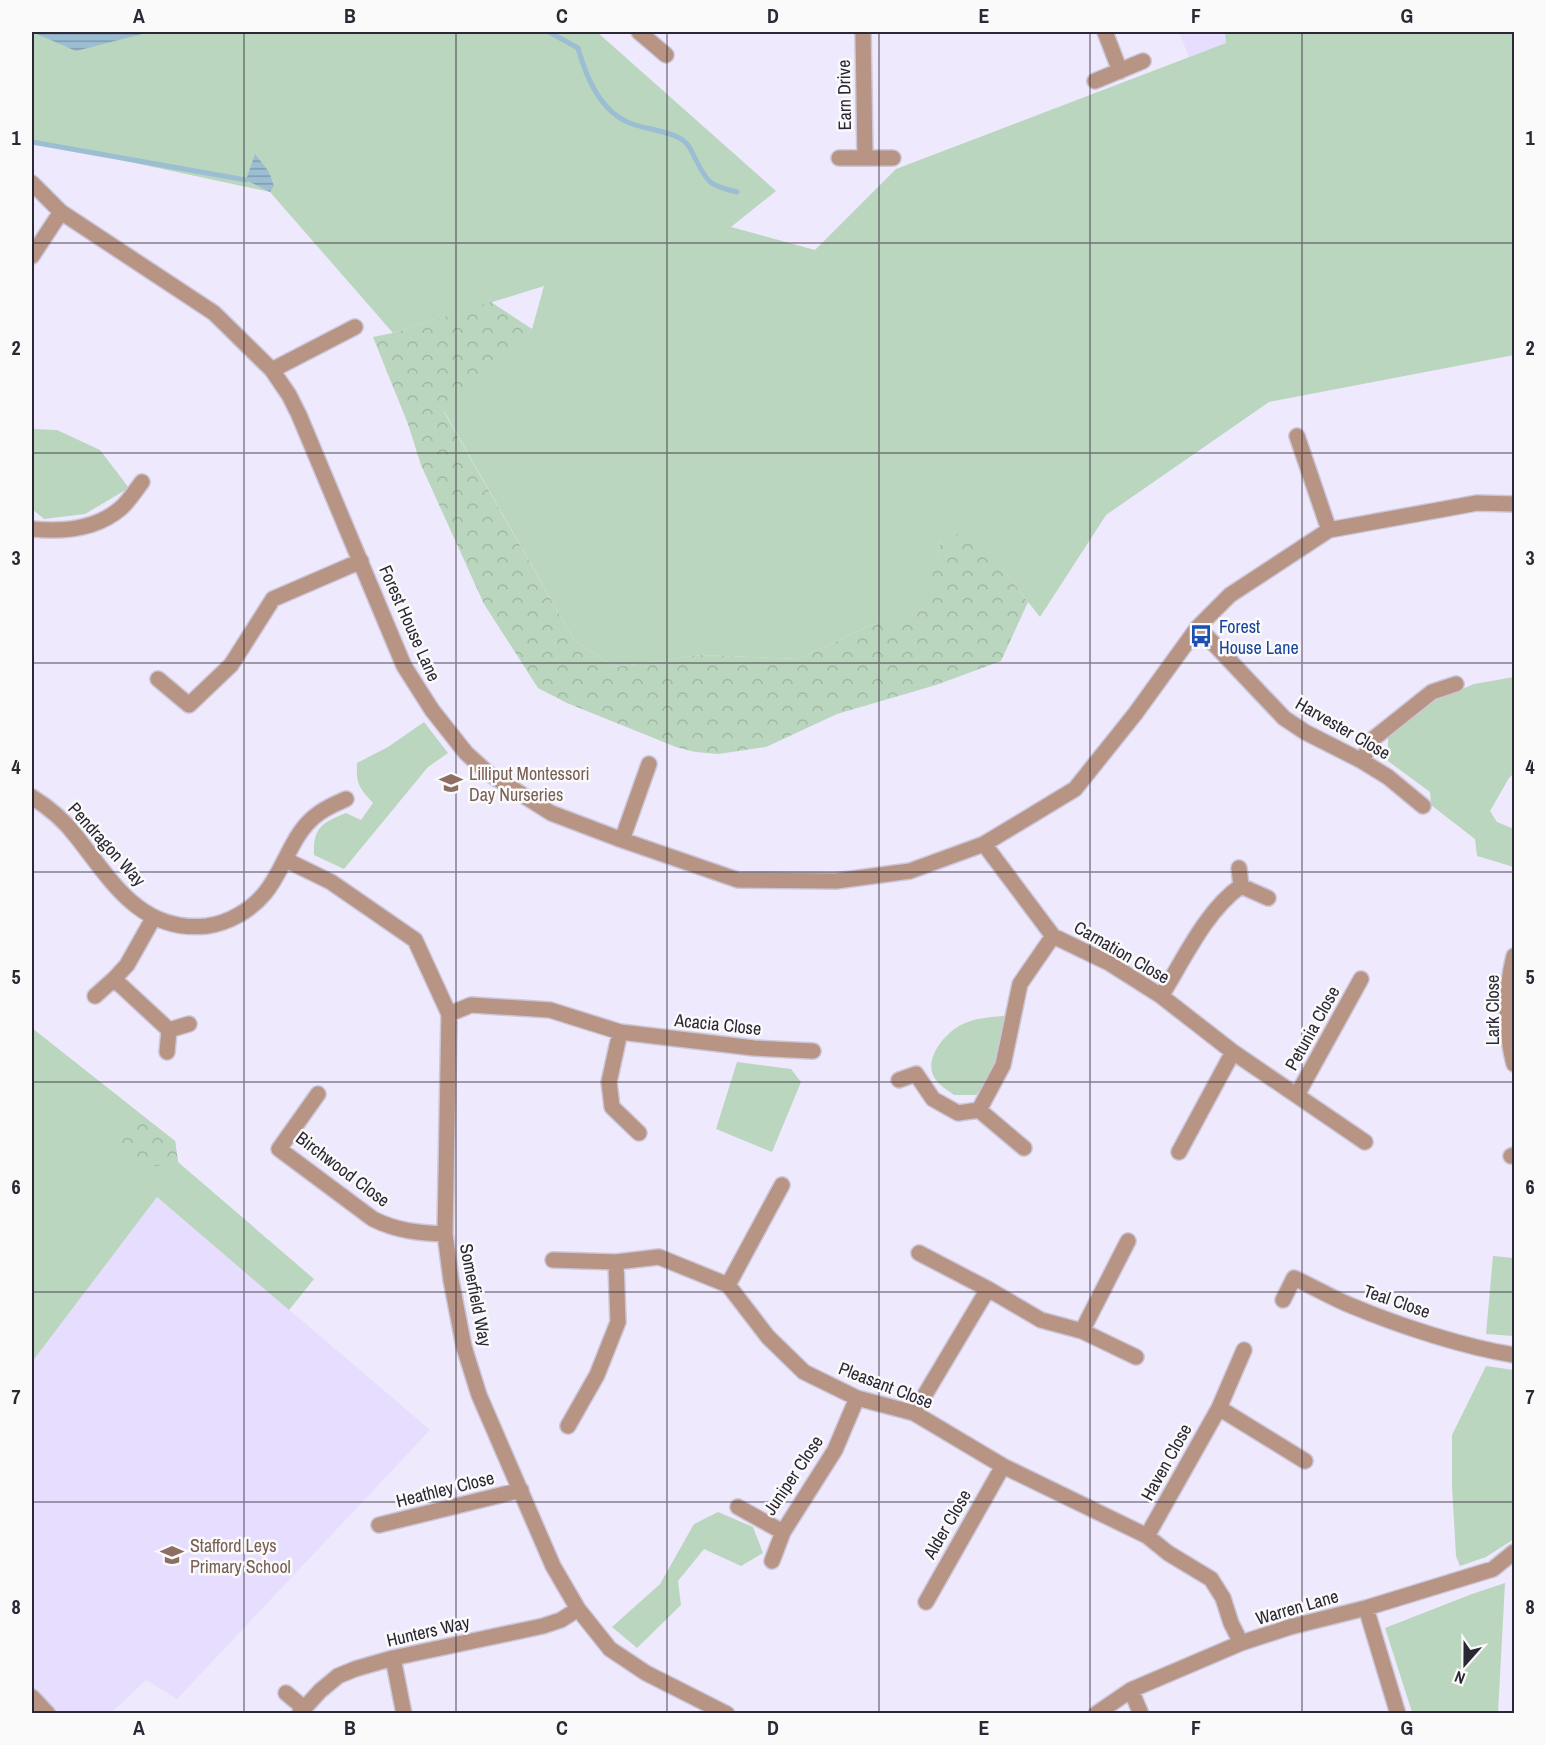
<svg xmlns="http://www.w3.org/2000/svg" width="1546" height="1745" viewBox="0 0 1546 1745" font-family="'Archivo Narrow',sans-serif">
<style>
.built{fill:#e7ddfe}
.green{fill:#bad6be}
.forest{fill:url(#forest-crowns)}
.water{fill:url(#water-rules)}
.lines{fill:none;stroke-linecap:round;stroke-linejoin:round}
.stream{stroke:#9cbed3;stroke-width:5}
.minor-casing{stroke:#cbc6d9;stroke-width:18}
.minor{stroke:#b79483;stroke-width:15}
.grid{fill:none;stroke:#2b2734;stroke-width:1.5;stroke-opacity:0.55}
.labels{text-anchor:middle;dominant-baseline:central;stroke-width:5;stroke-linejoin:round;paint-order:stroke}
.street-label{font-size:18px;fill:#2b2734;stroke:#fafafa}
.transit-label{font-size:18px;fill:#164399;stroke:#fafafa;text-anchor:start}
.education-label{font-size:18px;fill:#785e54;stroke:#fafafa;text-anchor:start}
.neatline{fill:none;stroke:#2b2734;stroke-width:2}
.grid-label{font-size:20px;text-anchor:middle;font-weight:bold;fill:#2b2734}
</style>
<defs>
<pattern id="forest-crowns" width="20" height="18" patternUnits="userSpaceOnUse" patternTransform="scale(1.5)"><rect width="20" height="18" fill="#bad6be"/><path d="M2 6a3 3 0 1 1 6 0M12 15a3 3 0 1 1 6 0" fill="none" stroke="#a0b8a4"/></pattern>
<pattern id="water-rules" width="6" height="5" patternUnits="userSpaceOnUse" patternTransform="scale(1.5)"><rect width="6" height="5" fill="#9cbed3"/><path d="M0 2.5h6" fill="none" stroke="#7f9aac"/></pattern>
</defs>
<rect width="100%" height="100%" fill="#eee9fd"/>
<path class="built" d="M1179 32H1257L1189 57Z
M157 1197 430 1430 177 1699 146 1680 111 1713 55 1714 32 1692V1362Z"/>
<path class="green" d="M32 32H597L776 191 731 227 815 250 896 169 1226 43 1225 32H1514V355L1269 402 1106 515 1040 617 971 529 941 541 924 608 864 628 799 659 700 655 615 667 574 640 444 411 532 329 544 286 393 333 270 192 32 141Z
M32 429 57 430 100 450 129 488 85 514 44 519 32 509Z
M1514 677V773L1509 778 1490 811 1497 822 1514 829V867L1477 856 1475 839 1431 805 1430 792 1388 761V734L1411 711 1474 684Z
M424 722 448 753 428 767 344 869 314 855C313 827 322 823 346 813L361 820 373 803C359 788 356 784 357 763L388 747Z
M1004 1016 1008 1020 992 1076 976 1095H954C949 1091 940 1086 936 1080 921 1061 945 1032 963 1024 976 1018 990 1017 1004 1016Z
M32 1028 175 1141 178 1162 314 1279 289 1310 157 1197 32 1362Z
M737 1062 791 1069 801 1082 772 1152 716 1129Z
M1514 1238V1336L1486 1334 1493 1256 1513 1258Z
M1486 1366 1514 1370V1539L1486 1557 1460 1566 1456 1556 1452 1486V1435Z
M718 1512 753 1527 763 1553 741 1566 704 1549 678 1581 681 1605 637 1648 612 1627 660 1584 694 1524Z
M1505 1583 1498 1713H1414L1412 1712 1385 1628 1472 1594Z"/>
<path class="forest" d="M491 302 532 329 444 412 574 640 615 667 700 655 799 659 864 628 923 608 941 541 971 528 1028 602 1001 661 936 685 837 714 766 747 718 754 695 752 676 747 567 703 538 688 484 604 421 465 408 424 373 337 393 333Z
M145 1118 175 1141 178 1162C159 1166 143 1170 125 1162L117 1145Z"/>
<path class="water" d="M32 32H150L76 51Z
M255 154 269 172 274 186 270 192 246 180Z"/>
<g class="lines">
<path class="stream" d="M549 32 578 48C586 77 600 112 632 124 646 129 677 132 687 144 691 148 693 155 696 160 708 184 711 186 737 192
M32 142 246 180"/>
<g class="minor-casing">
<path id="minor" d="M639 32 666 55
M863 32 865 158
M1105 32 1120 71
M1095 81 1143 61
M839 158H893
M32 183 61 212 214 313 272 370 289 395 299 415 404 666 432 710 466 753 488 773 551 813 622 840 738 880 836 881 910 871 984 844 1075 789 1135 714 1198 627 1230 595 1329 530 1477 503 1514 504
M32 256 61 212
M272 370 355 327
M1297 436 1329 530
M32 529C62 532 97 529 121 508 129 501 135 491 142 482
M1198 627 1284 718 1305 732 1362 761 1388 777 1423 806
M158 679 189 705 231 665 273 599 361 561
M1362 761 1373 739 1432 692 1456 684
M32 797C48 807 64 820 76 836 111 880 140 933 207 926 229 923 251 910 265 893 284 870 291 836 314 817 324 808 335 804 346 799
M622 840 649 764
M984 844 1053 936 1109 963 1161 996 1233 1052 1365 1142
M286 860 331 882 415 940 449 1014 445 1234 451 1280 464 1347 479 1395 553 1566 578 1609 610 1649 646 1673 727 1714
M1239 868 1241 886
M154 917 127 965 114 979 169 1030
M1514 956C1505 991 1505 1030 1514 1064
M95 996 114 979
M1161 996C1183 961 1206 910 1241 886L1268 898
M449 1014 471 1005 550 1010 620 1032 754 1048 813 1051
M620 1032 609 1082 612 1107 639 1133
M167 1052 169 1030 189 1024
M899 1080 916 1074 933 1099 958 1113 979 1110 1003 1065 1020 984 1053 936
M318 1094 279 1149 373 1219C397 1231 419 1233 445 1234
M1297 1095 1361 979
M979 1110 1024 1148
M1179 1152 1233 1052
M1511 1156 1514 1155
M919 1253 988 1289
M553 1260 616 1262 659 1257 728 1285 768 1337 804 1372 857 1398 914 1413 1003 1466 1147 1536 1168 1553 1211 1579 1223 1598 1231 1623 1241 1643
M728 1285 782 1185
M1283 1300 1294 1278C1314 1287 1332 1298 1352 1306 1400 1326 1464 1347 1514 1355
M1082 1331 1128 1241
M1219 1408 1305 1461
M914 1413 988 1289 1041 1320 1082 1331 1136 1357
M568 1426 597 1375 618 1322 616 1262
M738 1507 783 1532 835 1450 857 1398
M379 1525 521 1490
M1147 1536 1219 1408 1244 1350
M772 1561 783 1532
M926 1602 1003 1466
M1366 1608 1398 1714
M393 1658 404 1714
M1131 1690 1141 1714
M286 1693 304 1708
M32 1697 48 1714
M299 1714 320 1691 338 1676 355 1669 393 1658 543 1626 561 1620 578 1609
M1096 1714 1131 1690 1241 1643 1290 1627 1366 1608 1493 1569 1514 1552"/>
</g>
<use href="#minor" class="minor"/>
</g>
<path class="grid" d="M244 32V1714M456 32V1714M667 32V1714M879 32V1714M1090 32V1714M1302 32V1714M32 243H1514M32 453H1514M32 663H1514M32 872H1514M32 1082H1514M32 1292H1514M32 1502H1514"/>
<defs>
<g id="bus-bare" transform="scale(1.8)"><path d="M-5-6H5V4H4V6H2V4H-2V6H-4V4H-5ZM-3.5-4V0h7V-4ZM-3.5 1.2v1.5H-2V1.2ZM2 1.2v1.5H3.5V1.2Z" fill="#1a4fb4" stroke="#fafafa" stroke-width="2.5" paint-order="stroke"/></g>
<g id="school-bare" transform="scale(1.8)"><path d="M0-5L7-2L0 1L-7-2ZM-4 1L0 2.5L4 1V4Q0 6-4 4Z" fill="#8d6e63" stroke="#fafafa" stroke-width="2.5" paint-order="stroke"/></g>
</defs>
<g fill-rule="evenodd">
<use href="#bus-bare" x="1201" y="636"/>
<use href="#school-bare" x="451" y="783"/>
<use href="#school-bare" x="172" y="1555"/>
</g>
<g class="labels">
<g class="street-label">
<text transform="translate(844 95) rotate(-91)">Earn Drive</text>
<text transform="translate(410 623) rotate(66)">Forest House Lane</text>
<text transform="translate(1343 728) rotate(30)">Harvester Close</text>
<text transform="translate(107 844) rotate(48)">Pendragon Way</text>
<text transform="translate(1122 952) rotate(30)">Carnation Close</text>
<text transform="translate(1492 1010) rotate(-90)">Lark Close</text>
<text transform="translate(718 1024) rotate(6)">Acacia Close</text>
<text transform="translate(1312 1028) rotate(-61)">Petunia Close</text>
<text transform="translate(343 1169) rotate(37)">Birchwood Close</text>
<text transform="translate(476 1295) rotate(79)">Somerfield Way</text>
<text transform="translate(1397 1301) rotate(19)">Teal Close</text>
<text transform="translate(886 1385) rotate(21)">Pleasant Close</text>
<text transform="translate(1166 1462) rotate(-61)">Haven Close</text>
<text transform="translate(793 1475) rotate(-56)">Juniper Close</text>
<text transform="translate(445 1489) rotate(-14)">Heathley Close</text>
<text transform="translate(947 1524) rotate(-60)">Alder Close</text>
<text transform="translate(1297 1607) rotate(-16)">Warren Lane</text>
<text transform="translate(428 1631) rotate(-13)">Hunters Way</text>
</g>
<g class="transit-label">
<text x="1219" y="626">Forest<tspan x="1219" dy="21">House Lane</tspan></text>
</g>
<g class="education-label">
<text x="469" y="773">Lilliput Montessori<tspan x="469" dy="21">Day Nurseries</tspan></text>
<text x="190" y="1545">Stafford Leys<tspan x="190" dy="21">Primary School</tspan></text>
</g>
</g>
<rect width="1546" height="1745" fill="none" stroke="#fafafa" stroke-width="66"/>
<g transform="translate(1465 1664) rotate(201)" stroke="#fafafa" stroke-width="4.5" paint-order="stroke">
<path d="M0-4.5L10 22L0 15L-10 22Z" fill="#2b2734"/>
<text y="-9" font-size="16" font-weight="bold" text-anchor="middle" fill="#2b2734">N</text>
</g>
<rect x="33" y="33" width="1480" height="1679" class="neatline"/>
<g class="grid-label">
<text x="139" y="23">A</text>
<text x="350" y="23">B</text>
<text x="562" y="23">C</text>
<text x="773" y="23">D</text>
<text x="984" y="23">E</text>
<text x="1196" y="23">F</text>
<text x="1407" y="23">G</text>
<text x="16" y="145">1</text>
<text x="1530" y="145">1</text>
<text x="16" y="355">2</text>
<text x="1530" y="355">2</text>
<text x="16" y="565">3</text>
<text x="1530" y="565">3</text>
<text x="16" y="774">4</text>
<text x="1530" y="774">4</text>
<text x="16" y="984">5</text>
<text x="1530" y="984">5</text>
<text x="16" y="1194">6</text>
<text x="1530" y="1194">6</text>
<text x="16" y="1404">7</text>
<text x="1530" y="1404">7</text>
<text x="16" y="1614">8</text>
<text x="1530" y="1614">8</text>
<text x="139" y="1735">A</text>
<text x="350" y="1735">B</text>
<text x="562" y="1735">C</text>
<text x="773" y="1735">D</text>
<text x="984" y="1735">E</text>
<text x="1196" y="1735">F</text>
<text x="1407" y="1735">G</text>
</g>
</svg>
